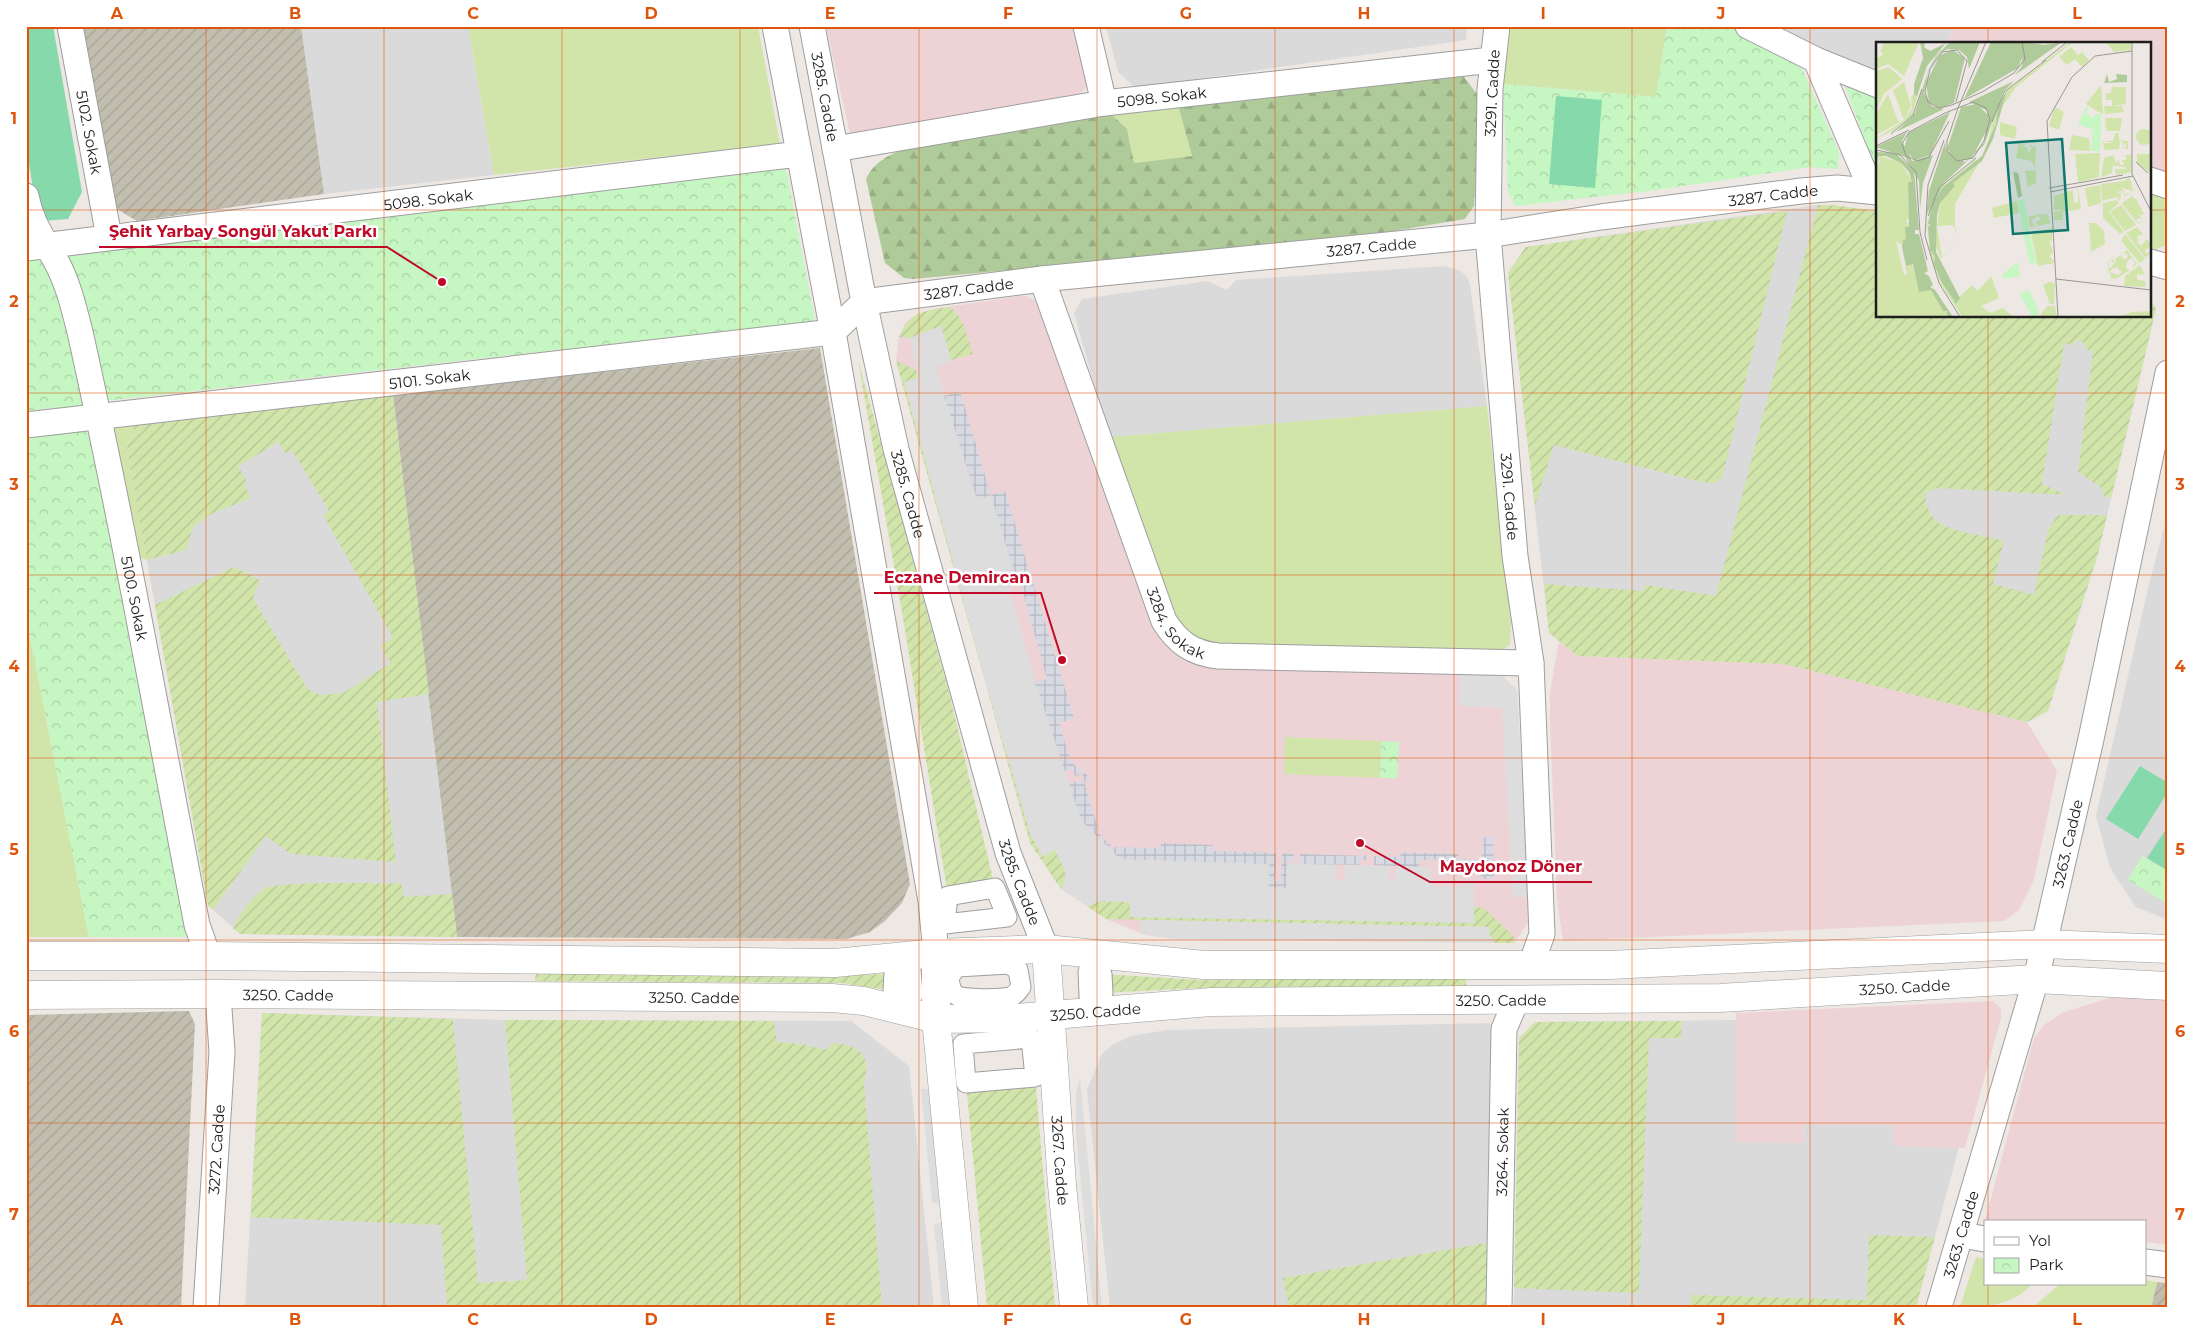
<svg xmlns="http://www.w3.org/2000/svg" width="2194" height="1333" viewBox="0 0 2194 1333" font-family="Montserrat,sans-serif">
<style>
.residential{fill:#dbdada}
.commercial{fill:#eed3d6}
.construction{fill:url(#construction-furrows)}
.grass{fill:#d1e5ab}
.forest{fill:url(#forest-firs)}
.park{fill:url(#park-crowns)}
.garden{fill:url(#garden-furrows)}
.pitch{fill:#85d9aa}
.parking{fill:#ddd}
.plaza{fill:url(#plaza-grid)}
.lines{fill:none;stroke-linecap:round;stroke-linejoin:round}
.pedestrian-casing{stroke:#9e9e9e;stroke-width:21}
.minor-casing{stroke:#9e9e9e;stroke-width:27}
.tertiary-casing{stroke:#9e9e9e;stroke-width:29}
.pedestrian{stroke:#fff;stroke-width:19}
.minor{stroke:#fff;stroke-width:25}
.tertiary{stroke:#fff;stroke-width:28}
.grid{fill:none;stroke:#de560d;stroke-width:1;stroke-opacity:0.55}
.labels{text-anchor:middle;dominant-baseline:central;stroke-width:5;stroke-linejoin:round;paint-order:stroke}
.street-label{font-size:15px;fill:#1d1d1d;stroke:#fff}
.inset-road{fill:none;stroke:#9a9794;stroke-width:1}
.view{fill:#0f766e;fill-opacity:0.15;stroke:#0f766e;stroke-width:2.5}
.inset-edge{fill:none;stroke:#1d1d1d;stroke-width:2.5}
.leader{fill:none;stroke:#bf0b28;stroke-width:2}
.callout-dot{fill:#bf0b28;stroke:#fff;stroke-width:2}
.callout-label{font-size:16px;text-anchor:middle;font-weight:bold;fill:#bf0b28;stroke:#fff;stroke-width:5;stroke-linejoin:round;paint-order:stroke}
.neatline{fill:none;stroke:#de560d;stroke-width:2}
.grid-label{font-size:16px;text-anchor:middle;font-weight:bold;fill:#de560d}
</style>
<defs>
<pattern id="construction-furrows" width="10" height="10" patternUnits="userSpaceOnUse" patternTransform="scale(1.25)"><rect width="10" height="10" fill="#c1beaf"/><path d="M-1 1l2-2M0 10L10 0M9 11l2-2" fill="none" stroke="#a5a396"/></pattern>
<pattern id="forest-firs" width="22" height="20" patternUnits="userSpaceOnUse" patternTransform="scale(1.25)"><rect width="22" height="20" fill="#b0cb9a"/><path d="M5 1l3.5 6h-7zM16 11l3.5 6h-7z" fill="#97ae84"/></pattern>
<pattern id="park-crowns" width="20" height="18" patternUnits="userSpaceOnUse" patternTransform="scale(1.25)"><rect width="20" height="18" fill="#c6f6c2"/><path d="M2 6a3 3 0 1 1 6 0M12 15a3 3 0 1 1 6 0" fill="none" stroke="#aad2a6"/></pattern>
<pattern id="garden-furrows" width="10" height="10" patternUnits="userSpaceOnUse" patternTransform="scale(1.25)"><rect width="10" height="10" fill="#d1e5ab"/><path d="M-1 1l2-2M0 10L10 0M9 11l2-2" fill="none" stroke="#b3c493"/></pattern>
<pattern id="plaza-grid" width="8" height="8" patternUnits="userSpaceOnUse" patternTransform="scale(1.25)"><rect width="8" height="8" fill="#d7d9e3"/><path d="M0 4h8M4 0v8" fill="none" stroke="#b8bac2"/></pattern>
</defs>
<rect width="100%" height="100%" fill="#ede8e3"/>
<path class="residential" d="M301 26H468L494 175 324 194Z
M1106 26H1467L1466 40 1136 88 1118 72Z
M1774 26H1955L1946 44H1878V73Z
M1818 205H1832L1878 211V316H2150V300L2156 309 2098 554 2048 711 2027 722 1783 664 1559 641 1549 633 1508 273 1526 247Z
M1444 266 1461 271 1467 277 1470 285 1487 406 1109 437 1074 313 1082 299 1207 281 1227 290 1236 280Z
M393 395 457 937 240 934 208 905 127 448 135 425Z
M2168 513V920L2136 907 2110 868 2096 816 2149 584Z
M262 1013 505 1020 851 1021 909 1066 934 1307H245Z
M1737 1020 1736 1142 1803 1143 1804 1124 1895 1125 1894 1146 1959 1147 1916 1307H1514L1519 1038 1535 1022Z
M1490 1023 1497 1034 1491 1307H1110L1087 1090 1102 1054 1114 1044 1131 1036 1167 1030Z"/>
<path class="commercial" d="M826 26H1081L1089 76 1087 87 1075 98 862 139 850 134Z
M1955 26H2168V173L2150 170V44H1946Z
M1020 296H1027L1039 303 1157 635 1178 657 1188 663 1198 665 1501 675 1517 690 1530 920 1514 943 1176 939 1145 935 1106 919 1061 889 1030 843 896 361 899 337 905 323 911 318 933 309Z
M1559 641 1578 656 1783 664 2027 722 2057 771 2034 880 2019 910 2004 921 1563 941 1557 900 1550 720V692Z
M2116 996 2168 999V1245L2145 1242V1222H1999L1985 1220 2034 1038 2045 1024 2064 1012Z
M1993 1001 2001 1009V1018L1965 1148 1894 1146V1125L1804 1124 1803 1143 1736 1142V1013Z"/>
<path class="construction" d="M82 26H301L324 194 137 221 115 208Z
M820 348 910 884 902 903 885 921 870 932 846 939 457 937 393 395Z
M189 1011 195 1024 181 1307H26V1015Z
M2157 1282 2168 1283V1307H2151Z"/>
<path class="grass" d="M468 26H758L780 144 494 175Z
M1509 26H1667L1656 97 1503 84Z
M1178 105 1192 156 1133 163 1130 140 1111 114Z
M2150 191 2168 197V244L2150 252Z
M1487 406 1511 623 1510 645 1501 651 1215 644 1193 640 1177 624 1109 437Z
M135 425 127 448 147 560 141 558 135 553 113 426Z
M26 616 89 937H26Z
M1285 737 1381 741 1380 778 1284 774Z
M1976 1257 1985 1259V1284H2032C2014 1305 1986 1307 1960 1307Z
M2145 1280 2157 1282 2151 1307H2033L2060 1284H2145Z"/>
<path class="forest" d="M1435 72 1464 77 1480 98 1474 206 1465 219 1345 239 913 279 904 278 885 263 866 179C874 162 890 154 907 148L1111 114 1127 129 1134 163 1192 156 1178 105Z"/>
<path class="park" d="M1667 26H1732L1789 51 1801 67 1839 152 1838 169 1809 167 1657 190 1515 206 1508 191 1503 84 1656 97Z
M1843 81 1878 93V176Z
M786 169 815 321 104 401 64 255Z
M39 256 54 286 86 405 26 411V258Z
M90 429 189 937H89L26 616V436Z
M1381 741 1399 742 1397 778H1380Z
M2142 856 2168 871V904L2128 880Z"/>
<path class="garden" d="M1818 205H1832L1878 211V316H2150V300L2156 309 2111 498 2103 495 2102 488 2078 472 2093 351 2085 349 2084 343 2079 340 2074 342 2073 345 2064 344 2042 484 2067 495 1938 488 1926 492C1923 503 1932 520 1942 525 1959 533 1986 536 2004 541L1993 584 2034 595 2048 530 2058 515H2107L2098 554 2048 711 2027 722 1783 664 1578 656 1549 633 1544 584 1644 591 1645 585 1716 596Z
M1787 211 1722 478 1714 483 1701 482 1554 445 1535 506 1508 273 1526 247Z
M950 307C964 317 967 337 973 354L951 360 941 326 910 338 899 337C910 311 923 311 950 307Z
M858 360 950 696 995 888 948 896 902 612Z
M896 361 916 370 918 378 904 382 987 687 1031 836C1038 840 1051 845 1056 851 1064 861 1069 878 1061 889L1030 843Z
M393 395 429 694 377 702 396 862 291 854 266 836 213 910 208 905 155 605 234 567 260 580 253 598 305 685C313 696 326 697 338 692L340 695 391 663 380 646 393 638 323 515 329 511 292 450 286 454 279 442 238 466 247 482 244 485 251 498 209 515 193 527 186 550 147 560 127 448 135 425Z
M401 883 404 897 452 894 457 937 240 934 233 928C241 913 249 899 264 889 279 880 377 884 401 883Z
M1101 901 1131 902 1130 917 1474 922V906L1485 909 1514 937 1513 943H1495L1491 939 1488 927 1106 919 1087 906Z
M536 973 866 975 894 973 893 991 842 983 535 981Z
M1102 974 1201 980 1466 977V986L1201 988 1103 993Z
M262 1013 453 1019 478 1283 527 1280 505 1020 774 1021 777 1042 802 1044 825 1050 835 1043C862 1047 871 1056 864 1083L882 1307H447L441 1225 251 1217Z
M1682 1021 1681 1038H1649L1639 1293 1514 1288 1519 1038 1535 1022Z
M1035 1077 1055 1307H987L966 1083Z
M1869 1235 1935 1237 1916 1307H1691L1692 1295 1867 1300Z
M1492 1242 1491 1307H1289L1283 1278Z"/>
<path class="pitch" d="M26 26H53L82 192 68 219 42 221 35 199 26 147Z
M1556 96 1602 100 1595 188 1549 184Z
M2140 766 2168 783V792L2138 839 2106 819Z
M2168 826V871L2147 858Z"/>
<path class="parking" d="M941 326 952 362 936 367 976 499 991 495 1018 585 1009 588 1010 592 1035 682 1081 820 1119 859 1270 864 1269 887H1286L1287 863 1337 865 1336 880H1345V865L1389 866V881L1394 882 1396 866 1431 867V883L1434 886 1457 887 1474 881V923L1130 917V902L1101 901 1087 906 1061 889 1064 884 1066 873 1055 850 1043 857 1031 836 987 687 904 382 918 378 910 338Z
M1460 673 1501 675 1517 690 1528 897H1513L1502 708 1459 706Z
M1141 920 1489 927V934L1495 943 1176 939 1141 934Z
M1080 1077 1102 1307H1093L1076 1133V1093Z
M921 1089H930L939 1203H932Z
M941 1223 949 1307H942L934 1224Z"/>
<path class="plaza" d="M960 391 991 495 1005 491 1074 718 1059 723 1070 759 1077 768 1091 778 1084 782 1100 835 1112 847 1161 848V843L1213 845V851L1276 853 1275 881H1281L1282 853 1294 854V861H1287L1286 888 1269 887V864L1120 859 1081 820 1069 783 1084 781 1082 774 1075 776 1073 769 1065 771 1035 682 1047 679 1021 585H1018L991 495 977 499 944 396Z
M1483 837H1493L1494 877 1492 879H1481V873L1458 872V859L1420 860 1419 867 1374 865V856L1400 857 1401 852 1458 854 1459 859 1482 860Z
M1300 854 1367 856V860H1360V865L1300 864Z"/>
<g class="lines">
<g class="pedestrian-casing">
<path id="pedestrian" d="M995 888 1007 917 945 924 948 896Z
M1009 964 1018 970 1021 987C1018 991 1016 995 1010 997 1002 999 962 1000 956 995 950 991 950 984 949 977L957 967Z
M911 970 913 995 893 991 894 973Z
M1088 971 1102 974 1103 993 1089 996Z
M1031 1038 1035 1077 966 1083 963 1044Z"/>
</g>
<g class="minor-casing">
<g id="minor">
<path id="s1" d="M70 26 109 237"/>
<path d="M775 26 833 332 931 901 936 953"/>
<path id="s2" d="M812 26 864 302 896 449 1008 853 1046 949"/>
<path d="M1086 26 1104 103"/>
<path id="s3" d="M1497 26 1490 89 1488 235 1515 556 1531 663 1542 934 1531 965"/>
<path d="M1748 26 1816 60 1878 85"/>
<path d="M1816 60 1872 191"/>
<path id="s4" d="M835 149 1104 103 1492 60"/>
<path d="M2150 180 2168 186"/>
<path id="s5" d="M26 196C31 223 43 238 56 261 68 283 74 308 80 332 124 529 159 727 197 925L208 956"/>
<path id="s6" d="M26 248 799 154"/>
<path d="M2150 262 2168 267"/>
<path id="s7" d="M1042 279 1164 621C1178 643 1192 653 1218 656L1531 663"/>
<path id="s8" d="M26 425 833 332 864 302 1042 279 1488 235 1601 217 1801 191 1837 188 1878 192"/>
<path d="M1961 1235 1985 1239"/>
<path d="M2145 1262 2168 1265"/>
<path id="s9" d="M206 1307 222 1052 218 994"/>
<path id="s10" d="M1499 1307 1504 1029 1516 1001"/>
<path id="s11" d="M1939 1307 2036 979 2091 739 2168 373"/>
</g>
</g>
<g class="tertiary-casing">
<g id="tertiary">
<path id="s12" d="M1046 949 1062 1185 1074 1307"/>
<path d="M936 953V1019L964 1307"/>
<path d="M26 956H208L835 963 936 953 1046 949 1204 965H1610L2044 944 2168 949"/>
<path id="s13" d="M26 995 218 994 832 998 864 1001 936 1019 1017 1018 1211 1002 1720 998 2036 979 2168 986"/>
</g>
</g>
<use href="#pedestrian" class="pedestrian"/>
<use href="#minor" class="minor"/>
<use href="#tertiary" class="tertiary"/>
</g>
<path class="grid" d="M206 26V1307M384 26V1307M562 26V1307M740 26V1307M919 26V1307M1097 26V1307M1275 26V1307M1454 26V1307M1632 26V1307M1810 26V1307M1988 26V44M26 210H1878M2150 210H2168M1988 316V1222M26 393H2168M26 575H2168M26 758H2168M26 940H2168M26 1123H2168M1988 1284V1307"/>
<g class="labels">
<g class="street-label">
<text transform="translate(1492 93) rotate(-87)">3291. Cadde</text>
<text stroke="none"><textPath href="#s4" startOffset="331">5098. Sokak</textPath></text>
<text stroke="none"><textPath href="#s2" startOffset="72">3285. Cadde</textPath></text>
<text stroke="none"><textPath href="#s1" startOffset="108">5102. Sokak</textPath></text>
<text stroke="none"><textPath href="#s8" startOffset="1771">3287. Cadde</textPath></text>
<text stroke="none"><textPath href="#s6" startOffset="405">5098. Sokak</textPath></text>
<text stroke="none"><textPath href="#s8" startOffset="1366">3287. Cadde</textPath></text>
<text stroke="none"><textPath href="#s8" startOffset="961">3287. Cadde</textPath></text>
<text stroke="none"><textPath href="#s8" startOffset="406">5101. Sokak</textPath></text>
<text stroke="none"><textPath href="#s2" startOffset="478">3285. Cadde</textPath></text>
<text stroke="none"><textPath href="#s3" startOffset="472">3291. Cadde</textPath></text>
<text stroke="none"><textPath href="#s5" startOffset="419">5100. Sokak</textPath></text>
<text stroke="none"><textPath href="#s7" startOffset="372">3284. Sokak</textPath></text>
<text stroke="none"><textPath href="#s11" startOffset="481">3263. Cadde</textPath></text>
<text stroke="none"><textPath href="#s2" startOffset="882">3285. Cadde</textPath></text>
<text stroke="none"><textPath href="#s13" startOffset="1882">3250. Cadde</textPath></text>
<text stroke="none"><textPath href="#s13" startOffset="262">3250. Cadde</textPath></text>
<text stroke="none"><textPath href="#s13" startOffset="668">3250. Cadde</textPath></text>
<text stroke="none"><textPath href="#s13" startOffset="1478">3250. Cadde</textPath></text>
<text stroke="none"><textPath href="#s13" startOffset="1072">3250. Cadde</textPath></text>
<text stroke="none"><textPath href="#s9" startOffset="158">3272. Cadde</textPath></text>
<text stroke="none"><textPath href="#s10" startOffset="155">3264. Sokak</textPath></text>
<text stroke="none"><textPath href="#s12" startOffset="212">3267. Cadde</textPath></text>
<text stroke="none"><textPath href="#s11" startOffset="76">3263. Cadde</textPath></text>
</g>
</g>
<g transform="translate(1876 42)">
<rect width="275" height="275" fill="#ede8e3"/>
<path d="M8 0H43L28 34 12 22 0 27V16L6 14 7 11 4 10ZM194 0H197L140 45 123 69 116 97 111 103 119 72 128 51ZM230 0H255V8L238 10ZM195 5 202 13 206 10 213 18 206 25 199 17 191 23 183 15ZM13 25 26 37 8 52 1 67 0 29ZM47 35 36 73 18 88 0 97 28 78 17 48 28 40 35 64 28 77 36 67 35 56ZM225 43 227 71 226 72 210 62ZM12 52 22 79H26L0 93V72ZM179 65 188 70 183 88 173 84ZM124 80 141 85 139 97 124 93ZM196 93 213 96 214 109 193 108ZM224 111 223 135 202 140 199 112ZM261 112H275V131L261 121ZM2 113 25 121 37 140H32L33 177 30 178 33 185 28 205 20 199 28 233 31 232 29 224 36 222 41 238 55 248 67 269 71 268V275H0V123L4 121ZM101 117 99 122 71 141 59 155 52 178 55 182 52 185 54 208H58L55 211 59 214 60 229 78 260 96 243 102 249 115 234 123 256 105 264 114 271 127 266 137 275H86L65 242 59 228 54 210 51 182 58 155 68 143ZM103 121 79 162V185L83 196 65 217 59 202 64 161 78 144 77 141ZM77 183 83 196 66 215 61 184ZM160 128V141L152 145 149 129ZM224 143 225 161 212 165 209 146ZM141 159 143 171 118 176 116 166ZM245 163 260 183 249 189 234 170ZM213 181H220L228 189 229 202 215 210ZM176 186V199L158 202 161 222 178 219V221L162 224 161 221 155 191ZM249 192 269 217 264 221 245 199ZM264 223 269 233 261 232V238L270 239 269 245 248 244 249 234ZM173 240 179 241 178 262H174L167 243ZM171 264H179L181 275H163ZM275 269V275H243L256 270Z" fill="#d1e5ab" fill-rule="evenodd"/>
<path d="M44 0H49L48 5 54 9 70 1 51 24 41 54 38 52V42L47 16ZM74 0H104L93 27 91 15 83 8 71 7 63 12 52 30 48 51 56 64 68 67 20 90 39 71 52 29 60 14ZM115 0H145L149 9 142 26 88 57ZM147 0 169 3 186 0 139 33 146 24ZM77 8 89 16 78 61 64 66 53 60 50 41 64 13ZM251 30V40L228 41 231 32 233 40 241 37 240 32 251 33ZM138 39 127 50 108 103 68 141 50 174 53 149 69 100 70 108 89 120 108 101 112 69 93 60ZM131 49 117 97 106 119 77 141 79 144 64 161 61 173 60 210 84 256 80 262 65 239 58 222 59 214 55 211 58 210 54 209 52 185 55 182H52L56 162 67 145 106 114 120 82 122 63ZM101 62 112 73 110 89 96 116 83 119 71 107 85 65ZM74 70 54 113 39 118 28 108 32 91ZM31 90 26 99 36 119 57 113 47 141 44 167 43 139 29 115 0 105ZM0 110 19 111 38 128 43 188H39V192H43L52 229 48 231 53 234 57 243 54 245 59 248 77 275H71V269H67L55 248 43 250 37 222 30 224 26 205 27 198 30 197 29 185H33L32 140H36L33 130 25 121 10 114H2L3 123ZM137 130 142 131 143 135 146 154 142 156Z" fill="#b0cb9a"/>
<path d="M210 65 213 66 208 73 212 72 216 76 222 71 225 74 224 109H215L217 88 202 82ZM148 157 153 187 147 189 142 159ZM153 187 160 221 154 222 147 190ZM141 220 145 234 127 237V232ZM153 248 163 270 161 275H156L144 252Z" fill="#c6f6c2"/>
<path d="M236 45H250V62L236 64V58H230V51H235ZM228 64H246L248 70 229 72ZM229 76H246L244 89H230ZM260 95a8 8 0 1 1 16 0a8 8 0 1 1-16 0ZM239 91H243V98L252 99V107H245L250 106V100L247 105V100L244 99 243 107 228 108V101H238L228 99 226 108 227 99H237ZM143 102 151 103 145 105H151L152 111 156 106 152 103 160 105 159 126 156 119 140 116ZM238 113 240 121 243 118 244 123H248L246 118H250V114L245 113H256L255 130 240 133 239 127H250V125L237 124V119L236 131 225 135 228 116ZM253 135 259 149 255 151 259 148 255 141 257 149 246 146 249 152 254 150 250 153 248 151 250 154 254 152 250 155 246 149 239 150 245 151 244 159 241 155 226 159 225 142 248 139ZM202 147 205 167 187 170V178H178V170L189 168H178V154L197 148 198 161 202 160V149L199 148ZM259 152 256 155 260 157 268 172 263 174 266 176 260 177 262 181 272 176 261 152 272 176 262 182 251 168 255 164 250 168 246 161ZM241 158 243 161 233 170 248 190 244 192 227 176V161ZM164 172 172 173 174 181 162 184 160 180 165 177 162 174 155 179 160 184 154 185 152 175ZM261 185 267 192 261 195 262 198 267 195 261 200 265 204 271 197 275 204 269 208 270 211 275 210 270 216 263 208 266 205 263 208 250 191ZM165 200H174L177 210V214L176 211 173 214 178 219 161 222 158 201ZM251 208 242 213 251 208 261 222 255 226 259 221 256 216 251 219 250 226 254 228 241 236 235 237 234 230 242 233 246 230 241 225 236 227 233 232 232 219 240 214 233 219V225L235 226 238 221 234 219 237 218 240 223 239 217 245 213 248 218 252 215 250 211 246 212Z" fill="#d1e5ab"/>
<path class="inset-road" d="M158 0H179M256 0V132L275 169M166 20 191 0M80 60 91 19 81 8 66 10 54 27 49 49 52 60 63 66 76 63 106 50 138 31 149 17 146 0M82 66 110 0M73 79 53 115 42 119 30 114 26 102 33 90 69 71 97 60 110 66 114 77 108 99 97 116 81 119 71 109V99L82 66M116 80 128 50 170 18M15 92 37 73 46 47M68 98 52 143 49 194 63 241 84 275M0 104 33 88M0 108 24 113 40 130 44 190 51 218M260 120 272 131M173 146 247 133M174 150 257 134M52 174 63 146 100 116M180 237 275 248M182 275 171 79 196 35 219 14 256 9"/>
<path class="view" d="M186 97 192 188 137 192 130 101Z"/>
<rect width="275" height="275" class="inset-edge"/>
</g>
<path class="leader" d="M442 282L387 247H99M1062 660L1041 593H874M1360 843L1430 882H1592"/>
<g class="callout-dot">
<circle cx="442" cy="282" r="5"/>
<circle cx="1062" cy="660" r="5"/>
<circle cx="1360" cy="843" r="5"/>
</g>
<g class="callout-label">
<text x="243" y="237">Şehit Yarbay Songül Yakut Parkı</text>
<text x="957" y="583">Eczane Demircan</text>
<text x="1511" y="872">Maydonoz Döner</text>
</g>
<rect width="2194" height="1333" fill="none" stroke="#ffffff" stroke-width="55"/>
<rect x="1984" y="1220" width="162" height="65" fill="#ffffff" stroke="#a5a5a5"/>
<rect x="1994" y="1237" width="25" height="8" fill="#ffffff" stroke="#a5a5a5"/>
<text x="2029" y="1246" font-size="15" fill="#1d1d1d">Yol</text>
<rect x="1994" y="1258" width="25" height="15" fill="url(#park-crowns)" stroke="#a5a5a5"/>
<text x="2029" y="1270" font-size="15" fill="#1d1d1d">Park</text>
<rect x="28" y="28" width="2138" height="1278" class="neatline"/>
<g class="grid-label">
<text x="117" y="19">A</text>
<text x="295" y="19">B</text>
<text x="473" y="19">C</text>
<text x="651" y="19">D</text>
<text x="830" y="19">E</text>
<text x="1008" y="19">F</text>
<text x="1186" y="19">G</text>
<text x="1364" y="19">H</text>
<text x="1543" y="19">I</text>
<text x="1721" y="19">J</text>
<text x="1899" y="19">K</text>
<text x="2077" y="19">L</text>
<text x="14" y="124">1</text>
<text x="2180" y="124">1</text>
<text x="14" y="307">2</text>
<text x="2180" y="307">2</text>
<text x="14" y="490">3</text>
<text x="2180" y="490">3</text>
<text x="14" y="672">4</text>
<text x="2180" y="672">4</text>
<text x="14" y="855">5</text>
<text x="2180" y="855">5</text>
<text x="14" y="1037">6</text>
<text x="2180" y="1037">6</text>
<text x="14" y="1220">7</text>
<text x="2180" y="1220">7</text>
<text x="117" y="1325">A</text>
<text x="295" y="1325">B</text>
<text x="473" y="1325">C</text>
<text x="651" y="1325">D</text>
<text x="830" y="1325">E</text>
<text x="1008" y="1325">F</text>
<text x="1186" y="1325">G</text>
<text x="1364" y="1325">H</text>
<text x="1543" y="1325">I</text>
<text x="1721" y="1325">J</text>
<text x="1899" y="1325">K</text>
<text x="2077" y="1325">L</text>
</g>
</svg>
